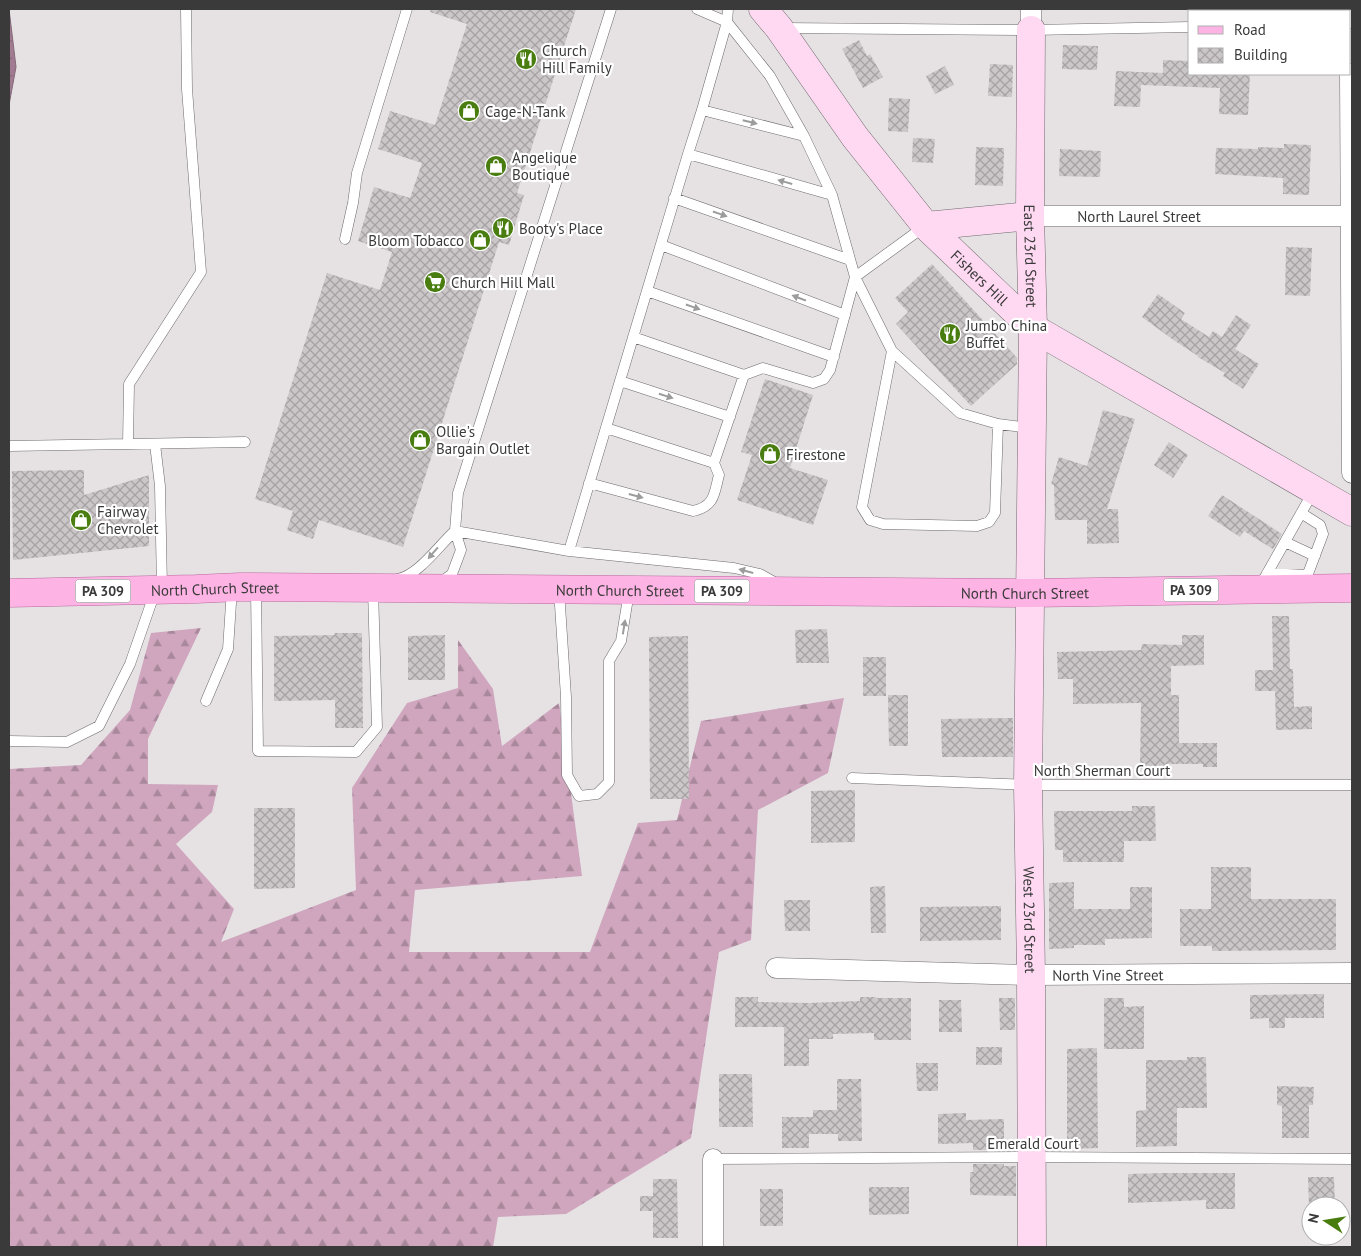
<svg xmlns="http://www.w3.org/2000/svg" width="1361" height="1256" viewBox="0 0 1361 1256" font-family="'PT Sans',sans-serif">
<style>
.forest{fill:url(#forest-firs)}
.water{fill:url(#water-ripples);stroke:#836878}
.building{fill:url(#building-cross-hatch)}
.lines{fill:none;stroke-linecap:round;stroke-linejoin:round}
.lane-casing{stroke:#6e6a6c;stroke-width:11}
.street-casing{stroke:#6e6a6c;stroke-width:21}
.secondary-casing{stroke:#6e6a6c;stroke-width:29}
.primary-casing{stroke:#b8689c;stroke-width:29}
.lane{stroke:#fff;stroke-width:10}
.street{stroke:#fff;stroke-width:20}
.secondary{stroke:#fed9f1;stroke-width:28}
.primary{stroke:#fdb3e3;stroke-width:28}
.oneway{fill:#9d9c9d}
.labels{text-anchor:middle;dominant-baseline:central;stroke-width:4.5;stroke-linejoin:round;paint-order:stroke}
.shield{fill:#fff;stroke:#767576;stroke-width:1}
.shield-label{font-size:14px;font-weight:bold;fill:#3b3a3b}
.poi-label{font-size:15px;fill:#3b3a3b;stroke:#fff;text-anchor:start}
.street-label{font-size:15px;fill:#3b3a3b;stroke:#fff}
</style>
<defs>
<pattern id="forest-firs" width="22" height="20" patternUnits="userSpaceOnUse" patternTransform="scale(1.25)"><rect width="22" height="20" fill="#cfa6be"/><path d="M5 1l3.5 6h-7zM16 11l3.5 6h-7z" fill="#a9889c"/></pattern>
<pattern id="water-ripples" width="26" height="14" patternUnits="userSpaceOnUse" patternTransform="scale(1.25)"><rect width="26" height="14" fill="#a27b92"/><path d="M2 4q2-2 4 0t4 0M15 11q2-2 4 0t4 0" fill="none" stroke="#856678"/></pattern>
<pattern id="building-cross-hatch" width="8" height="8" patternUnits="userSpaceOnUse" patternTransform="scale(1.25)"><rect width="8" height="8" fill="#cbc6c8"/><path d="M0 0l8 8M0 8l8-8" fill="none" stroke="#a6a2a4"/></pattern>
</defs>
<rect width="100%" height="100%" fill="#e6e2e4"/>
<path class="forest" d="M201 628 148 739V784L218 785 212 812 176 844 234 909 221 942 356 890 352 788 407 703 458 688V640L493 689 502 746 559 703 582 876 415 890 409 952H590L638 823 677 820 701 721 844 698 828 773 758 810 751 940 719 952 691 1138 566 1214 498 1217 493 1247H9V769L81 765 130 710 151 633Z"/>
<path class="water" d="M9 9 16 67 9 105Z"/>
<path class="building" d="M431 9H576L517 193 524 195 509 245 499 242 403 547 319 520 313 539 287 530 293 511 255 499 327 273 380 290 392 252 358 241 374 187 410 198 422 163 378 149 390 111 435 125 467 24 430 12Z
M859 40 867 56 870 54 883 77 863 88 842 49Z
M1063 45 1098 46 1097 70 1062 69Z
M1163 60 1190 61V74H1250L1248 115 1219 114 1220 88 1141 85 1140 107 1114 106 1116 71 1163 73Z
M990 64 1013 65 1012 97 988 96Z
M945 66 954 85 935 94 926 76Z
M889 98 910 99 908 132 888 131Z
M913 138 935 139 933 163 912 162Z
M1284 144 1311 145 1309 195 1283 194V178L1215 174 1216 148 1258 149V147L1284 148Z
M976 147 1004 148 1003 186 975 185Z
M1060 149 1101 151 1100 177 1059 176Z
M1286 247 1312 248 1310 296 1285 295Z
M932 264 1017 358V364L971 406 896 324 908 312 895 298Z
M1158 294 1185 313 1181 319 1209 337 1213 331 1222 337 1236 315 1251 325 1235 349 1259 364 1243 389 1223 376 1225 373 1198 357V356L1172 339 1142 317Z
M765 379 813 395 790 468 828 480 813 525 737 500 752 455 741 452Z
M1103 410 1135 419 1107 509H1118L1119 543 1087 544V520H1055L1054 485 1051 484 1059 457 1087 466Z
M1169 442 1188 455 1173 478 1154 465Z
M84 470V495L149 475V546L13 560 12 471Z
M1222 495 1282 534 1273 549 1244 531 1240 537 1208 516Z
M1272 616H1289L1290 669H1293L1294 707 1312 706V729L1276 730 1275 691H1255V670H1273Z
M827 629 829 663H796L795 630Z
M334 633H362L363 728H335V700L274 701V636L335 635Z
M445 635V680H408V636Z
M1182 635H1204V665L1171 666V695H1179V743H1217V767H1203V764H1170V769H1140L1141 703 1073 704V679H1058L1057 652 1141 650 1142 644 1182 645Z
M688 636 689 799H650L649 637Z
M863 657H886V696H863Z
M888 695H908V746H889Z
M1013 718V757H942L941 719Z
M855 790V842L811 843V791Z
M1132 806H1155L1156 841H1124V862H1063V850H1055L1054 811H1132Z
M254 808H295V888L254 889Z
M1211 867H1251V899H1336V950L1212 951V946H1180V909H1211Z
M1074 882V909H1130V887H1152V938L1105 939V945H1074V948L1049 949V883Z
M885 886 886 933H871L870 887Z
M784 900H810V931H785Z
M1001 906V940L920 941V907Z
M1324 994V1018H1285V1028H1269V1018L1250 1019V995Z
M735 997H758V1002L809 1003 860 1001V997H876V998H911V1040H874V1033L833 1034V1039H809V1066H784V1027H735Z
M999 998H1015V1030H1000Z
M1104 998H1124V1007L1144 1006V1049H1104Z
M939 1000H961L962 1032H939Z
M976 1047H1002V1065H976Z
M1097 1048 1098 1148 1067 1149V1049Z
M1187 1057H1206L1207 1108H1177V1146L1136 1147V1111L1146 1110V1060H1187Z
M916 1063H938V1091H917Z
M719 1074H752L753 1127H719Z
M837 1079H861L862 1141H838V1134H809V1148H782V1117H813V1110H837Z
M1277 1086 1314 1087 1313 1105H1309V1138H1282V1106L1277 1105Z
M966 1113V1120L1004 1119V1150H973V1143L938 1144V1114Z
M973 1164H1004V1166H1016V1196L970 1195V1172H973Z
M1165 1173H1235V1209H1206V1200L1128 1203V1174Z
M1308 1177H1334L1335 1206H1309Z
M653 1179H677L678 1238H653V1211H640V1196H653Z
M869 1187H909V1214L869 1215Z
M760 1189H783V1226H760Z"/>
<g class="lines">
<g class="lane-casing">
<path id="lane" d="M611 9 458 493 455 531 569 551 734 568 760 574 776 583
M728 9 727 22 770 76 804 136 832 195 855 277 925 226
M1350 23H1352
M783 28 1031 30 1190 27
M702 110 804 136
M688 154 832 195
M674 198 850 260
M345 239 353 203 357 173 407 9
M661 245 845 315
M855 277 892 351 960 413 998 424 1031 428
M647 291 834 357
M633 337 744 375 763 368 813 383 824 379 830 370 855 277
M892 351 862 507 870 520 883 524 977 526 989 522 995 513 998 424
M620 381 730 417
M606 428 714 463
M128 444 245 442
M155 444 160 486 162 588
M9 446 128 444 129 384 201 272 187 89 186 9
M589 483 693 511C715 506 714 494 719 475L714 463 744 375
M1301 513 1320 525 1323 534 1303 587
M1285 542 1315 556
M569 551 688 154 702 110 727 22 697 9
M1267 573 1308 575
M398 579C419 575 439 545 455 531L461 550 452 574 441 582
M1260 586 1313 492
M256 589 258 751 356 752 377 727 373 589
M559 590 566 697 567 775 579 796 597 794 609 782V661L621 641 629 592
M206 701 228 649 232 588
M9 741 67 742 99 726 130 664 155 592
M852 778 1028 785H1352
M713 1159 1032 1157 1352 1159"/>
</g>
<g class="street-casing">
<g id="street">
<path d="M1031 9V30"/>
<path d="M1350 11V9"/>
<path d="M1350 74 1352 473"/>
<path id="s1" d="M1030 216H1352"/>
<path id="s2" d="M776 968 1031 975 1352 973"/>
<path d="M713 1247V1159"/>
</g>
</g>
<g class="secondary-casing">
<g id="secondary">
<path id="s3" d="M763 9 779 28 855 137 926 226 1033 328 1352 512"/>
<path id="s4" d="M1031 30 1030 216 1033 328 1028 785 1031 975 1032 1247"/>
<path d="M926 226 1030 216"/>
</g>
</g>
<g class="primary-casing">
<g id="primary">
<path id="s5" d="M9 593 196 589 240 587 1031 593 1352 588"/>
</g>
</g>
<use href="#lane" class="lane"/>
<use href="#street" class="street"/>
<use href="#secondary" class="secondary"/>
<use href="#primary" class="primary"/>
</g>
<defs><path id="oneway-solid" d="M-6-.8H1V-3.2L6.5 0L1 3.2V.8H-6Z" transform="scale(1.25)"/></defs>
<g class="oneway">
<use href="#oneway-solid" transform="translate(750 122) rotate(14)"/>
<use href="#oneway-solid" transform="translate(785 182) rotate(-164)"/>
<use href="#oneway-solid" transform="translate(720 214) rotate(19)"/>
<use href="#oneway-solid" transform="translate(799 298) rotate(-159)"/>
<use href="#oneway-solid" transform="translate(693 307) rotate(19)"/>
<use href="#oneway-solid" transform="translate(666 396) rotate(18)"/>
<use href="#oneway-solid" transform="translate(636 496) rotate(15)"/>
<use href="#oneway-solid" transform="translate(433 553) rotate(131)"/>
<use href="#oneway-solid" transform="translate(746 571) rotate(-165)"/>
<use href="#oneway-solid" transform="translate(624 627) rotate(-81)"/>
</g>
<defs>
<g id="restaurant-disc" transform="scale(1.125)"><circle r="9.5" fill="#497d0f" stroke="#fff"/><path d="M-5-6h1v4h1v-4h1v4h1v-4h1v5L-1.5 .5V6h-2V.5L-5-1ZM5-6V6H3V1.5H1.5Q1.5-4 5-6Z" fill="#fff"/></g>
<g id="shop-disc" transform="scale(1.125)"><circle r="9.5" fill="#497d0f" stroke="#fff"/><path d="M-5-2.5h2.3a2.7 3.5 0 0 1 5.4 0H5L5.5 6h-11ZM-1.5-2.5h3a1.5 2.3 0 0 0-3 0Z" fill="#fff"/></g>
<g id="supermarket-disc" transform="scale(1.125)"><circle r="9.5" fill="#497d0f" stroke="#fff"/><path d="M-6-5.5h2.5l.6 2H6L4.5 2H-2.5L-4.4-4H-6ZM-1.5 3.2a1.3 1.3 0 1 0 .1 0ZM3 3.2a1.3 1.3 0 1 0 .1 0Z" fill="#fff"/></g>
</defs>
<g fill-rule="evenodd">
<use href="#restaurant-disc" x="526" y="59"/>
<use href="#shop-disc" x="469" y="111"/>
<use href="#shop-disc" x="496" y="166"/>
<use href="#restaurant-disc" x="503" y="228"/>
<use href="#shop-disc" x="480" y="240"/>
<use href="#supermarket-disc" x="435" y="282"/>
<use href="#restaurant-disc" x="950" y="334"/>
<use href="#shop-disc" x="420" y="440"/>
<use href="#shop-disc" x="770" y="454"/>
<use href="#shop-disc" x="81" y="520"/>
</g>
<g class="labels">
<g class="shield">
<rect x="1163.5" y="578.5" width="55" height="23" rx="4"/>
<rect x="75.5" y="579.5" width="55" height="23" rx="4"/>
<rect x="694.5" y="579.5" width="55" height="23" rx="4"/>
</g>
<g class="shield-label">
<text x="1191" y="590">PA 309</text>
<text x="103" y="591">PA 309</text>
<text x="722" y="591">PA 309</text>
</g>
<g class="poi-label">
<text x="542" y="50">Church<tspan x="542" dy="17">Hill Family</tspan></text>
<text x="485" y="111">Cage-N-Tank</text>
<text x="512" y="157">Angelique<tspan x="512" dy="17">Boutique</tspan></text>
<text x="519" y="228">Booty's Place</text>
<text x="464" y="240" text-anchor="end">Bloom Tobacco</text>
<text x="451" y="282">Church Hill Mall</text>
<text x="966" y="325">Jumbo China<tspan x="966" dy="17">Buffet</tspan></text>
<text x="436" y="431">Ollie's<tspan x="436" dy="17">Bargain Outlet</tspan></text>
<text x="786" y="454">Firestone</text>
<text x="97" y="511">Fairway<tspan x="97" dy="17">Chevrolet</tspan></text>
</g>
<g class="street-label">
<text stroke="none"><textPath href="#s1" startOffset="109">North Laurel Street</textPath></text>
<text stroke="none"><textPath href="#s4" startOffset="226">East 23rd Street</textPath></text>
<text stroke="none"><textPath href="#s3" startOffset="346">Fishers Hill</textPath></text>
<text stroke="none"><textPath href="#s5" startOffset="206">North Church Street</textPath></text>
<text stroke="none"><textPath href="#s5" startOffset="611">North Church Street</textPath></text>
<text stroke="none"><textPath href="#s5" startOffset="1016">North Church Street</textPath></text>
<text x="1102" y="770">North Sherman Court</text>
<text stroke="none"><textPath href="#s4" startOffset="890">West 23rd Street</textPath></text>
<text stroke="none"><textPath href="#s2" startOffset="332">North Vine Street</textPath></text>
<text x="1033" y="1143">Emerald Court</text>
</g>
</g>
<rect width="1361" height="1256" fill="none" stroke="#3b3a3b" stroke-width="20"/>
<rect x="1188" y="10" width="162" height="65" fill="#ffffff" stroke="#b1b0b1"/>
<rect x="1198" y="26" width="25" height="8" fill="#fdb3e3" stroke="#b1b0b1"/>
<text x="1234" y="35" font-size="15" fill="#3b3a3b">Road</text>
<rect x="1198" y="48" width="25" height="15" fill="url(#building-cross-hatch)" stroke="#b1b0b1"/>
<text x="1234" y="60" font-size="15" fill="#3b3a3b">Building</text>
<g transform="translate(1326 1221) rotate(282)"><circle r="24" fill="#ffffff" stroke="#b1b0b1"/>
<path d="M0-4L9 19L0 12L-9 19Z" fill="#497d0f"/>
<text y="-8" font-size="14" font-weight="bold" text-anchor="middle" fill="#3b3a3b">N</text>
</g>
</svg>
